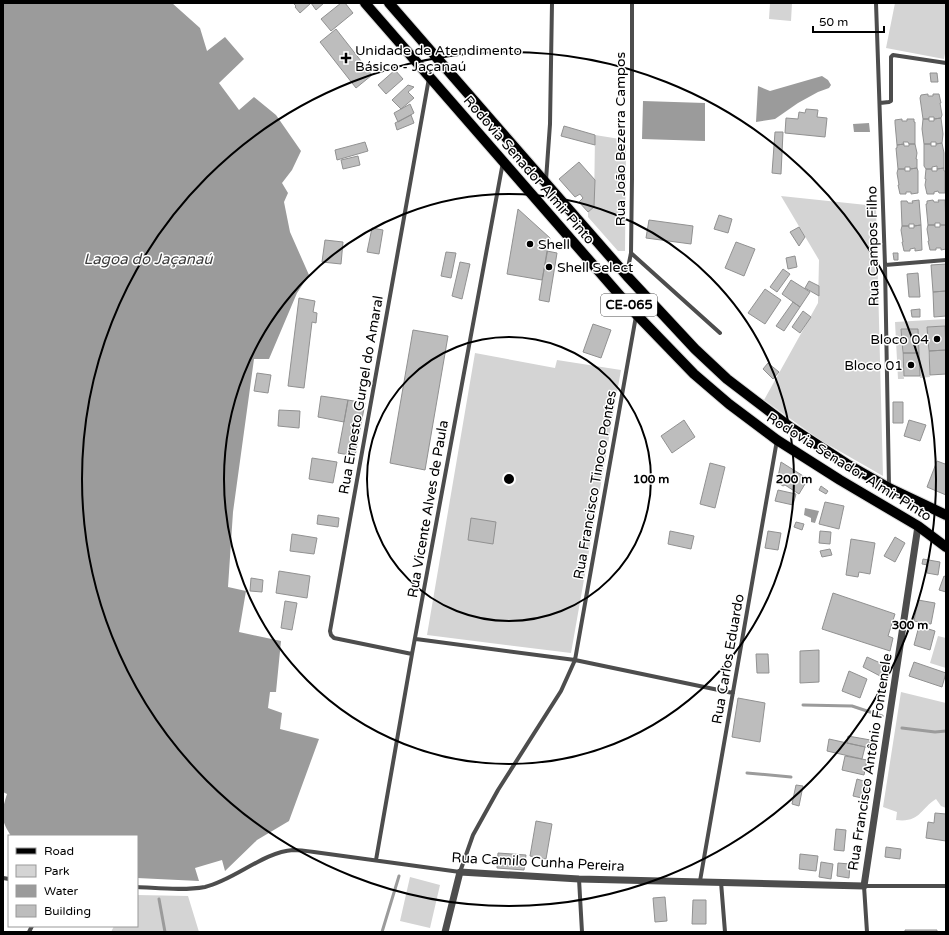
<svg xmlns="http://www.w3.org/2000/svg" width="949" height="935" viewBox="0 0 949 935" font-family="'Varela Round',sans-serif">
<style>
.green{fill:#d4d4d4}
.water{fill:#9b9b9b}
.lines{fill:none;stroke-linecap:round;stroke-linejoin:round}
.stream{stroke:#9b9b9b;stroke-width:3}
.building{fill:#bdbdbd;stroke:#919191}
.primary-casing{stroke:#dbdbdb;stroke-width:12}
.minor{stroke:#4d4d4d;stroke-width:4}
.tertiary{stroke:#4d4d4d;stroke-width:7}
.primary{stroke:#000;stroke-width:10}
.ring{fill:none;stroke:#000;stroke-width:2}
.poi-dot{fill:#000;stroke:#fff;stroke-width:1.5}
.labels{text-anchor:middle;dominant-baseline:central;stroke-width:3;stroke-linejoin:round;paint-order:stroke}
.shield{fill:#fff;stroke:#4c4c4c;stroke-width:1}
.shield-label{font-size:13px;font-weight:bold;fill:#000}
.poi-label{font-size:14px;fill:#000;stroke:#fff;text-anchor:start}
.street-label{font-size:14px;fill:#000;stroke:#fff}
.water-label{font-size:15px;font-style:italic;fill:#3c3c3c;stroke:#fff}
.centre{fill:#000;stroke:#fff;stroke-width:2}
.ring-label{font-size:12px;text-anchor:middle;font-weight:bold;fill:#000;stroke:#fff;stroke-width:3;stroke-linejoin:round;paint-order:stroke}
</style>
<rect width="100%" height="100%" fill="#fff"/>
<path class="green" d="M770 3H792L791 21 769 19Z
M895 3H946V48L944 59 886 48Z
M595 135 626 140 625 251H618L588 217V212L594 207Z
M781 196 876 206 883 476 820 440 764 400 818 303 819 260Z
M946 319V338L945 326 927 327 930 377 920 378 918 329H901L904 379H898L895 322Z
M475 353 555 368 557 360 621 370 571 653 427 635Z
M938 636 946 638V668L930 663Z
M901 692 946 703V808L941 806 936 799C920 809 920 823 896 820L897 812 883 807Z
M410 877 440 885 430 928 400 921Z
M137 895 188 896 199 932H111L114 926H137Z"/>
<path class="water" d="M3 3H172L200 28 207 51 225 37 244 59 219 83 239 110 254 97 276 115 301 151 292 170 282 183 288 193 284 202 290 232 309 275 297 293 269 359H254L233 512 228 587 246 591 239 632 281 641 276 692H270L268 708 282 713 280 729 319 739 289 821 257 840 225 871 222 860 195 868 199 881 137 878V836H11C0 819 1 813 7 794L3 792Z
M822 76 828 80 831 85 829 88 818 92 798 103 775 119 756 122 758 86 770 91Z
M643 101 705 103V141L642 139Z
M869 123 870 132H854L853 124Z
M805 508 819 511 815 523 811 522V518L804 515Z"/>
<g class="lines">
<path class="stream" d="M803 705 852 706 882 716
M902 728 935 732 946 731
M747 773 791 777
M159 899 165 932
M382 932 399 876"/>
</g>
<path class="building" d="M293 3H311L300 13 295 7 296 6Z
M311 3H324L316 10Z
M341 3H345L353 13 331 31 321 19Z
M336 29 372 75 356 88 320 42Z
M395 70 403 79 386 94 378 85Z
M930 73H937L938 82H931Z
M408 85 414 87 408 92 414 98 401 109 392 100Z
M928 94V96H933V94H939L941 103H940L942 115 941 118 934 119V117H929V119H923L920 98 921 95Z
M410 104 414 113 398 122 394 113Z
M806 109 818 110 817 117 827 118 825 137 785 133 786 118 798 119 799 112 805 113Z
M411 115 414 123 397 130 395 123Z
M941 118 943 134 942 143 936 144V142H931V144H924L922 129 923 119H929V121H934V119Z
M902 119V121H907V119H914V122H915V144H909L908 142H903L904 144 897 145 895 123V120Z
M564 126 595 135V145L561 136Z
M775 132H783L781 174 772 173Z
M365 142 368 151 337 160 335 150Z
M942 143 944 153V168L937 169V166L932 167V169H926L924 166V144H931V146H936V144Z
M904 144V146H909V144H915L917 153 916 159H917V168L910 169V167H905V169H898L896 148H897V145Z
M358 156 360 165 343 169 341 160Z
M579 162 595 180 594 207 588 212 579 202 583 198 580 194 575 197 559 179Z
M917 168 918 171V193L911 194V192H906V194H900L898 185H899L897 173 898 169H905V171H910V169Z
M944 168V171H945V193H939L938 191 934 192V194H927L925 185 926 179H925L926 169H932V171H937V169Z
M919 200 921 225 914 226V224H909V226H902L901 201H907L908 203H913L912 201Z
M933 200 934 202H939L938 200H945L946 225H940V223H935V225H928L926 204H927V201Z
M518 209 550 238 542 280 507 274Z
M719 215 732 219 728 233 714 229Z
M649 220 693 226 691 244 646 238Z
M921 225 922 250 915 251V248L910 249V251H904L902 242H903L901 230 902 226H909V228H914V226Z
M928 225H935V227H940V225H946V249L941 250V248H936V250H930L928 241H929L927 229Z
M799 227 805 237 799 246 790 232Z
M372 228 383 230 379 254 367 252Z
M325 240 343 242 341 264 322 262Z
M736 242 755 249 744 276 725 268Z
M547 251 557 253 549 302 539 300Z
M446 252 456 253 451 278 441 276Z
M893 253H898V260H894Z
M795 256 797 267 788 269 786 258Z
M460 262 470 264 462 299 452 296Z
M946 264V291L933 292 931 265Z
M783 269 790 274 777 292 770 287Z
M918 273 920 297H909L907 274Z
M791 280 810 292 800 307 782 294Z
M809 281 819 286V296L805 288Z
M765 289 781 300 765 324 748 313Z
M946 291V316L934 317 933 292Z
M299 298 315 301 313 312 317 313 316 323 312 322 304 388 288 386Z
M793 302 800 307 784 331 776 326Z
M920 309V317H912L911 310Z
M803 311 811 317 800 333 792 327Z
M593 324 611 330 601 358 583 352Z
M945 326 946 350 929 351 927 327Z
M901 329H918L919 353H903Z
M413 330 448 336 425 470 390 463Z
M946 350V374L930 375 929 351Z
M903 353H919L920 376H904Z
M768 363 779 372 773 379 763 369Z
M257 373 271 375 268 393 254 391Z
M321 396 348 400 344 422 318 417Z
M348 400 365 403 355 456 338 453Z
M893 402H903V423H893Z
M279 410 300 411 299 428 278 426Z
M684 420 695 437 672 453 661 436Z
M909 420 926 425 920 441 904 436Z
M312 458 337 462 333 483 309 479Z
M937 461 945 464 946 462V495L927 487Z
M781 462 808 479 799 494 785 485 783 486 777 482Z
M710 463 725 467 715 508 700 504Z
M821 486 828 491 826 494 819 490Z
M778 490 796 494 793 505 775 501Z
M825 502 844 506 839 529 819 524Z
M318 515 339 518 338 527 317 524Z
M471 518 496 522 493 544 468 540Z
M796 522 804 524 802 530 794 527Z
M670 531 694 536 691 549 668 544Z
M768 531 781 533 778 550 765 548Z
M820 531 831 532 830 544 819 543Z
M292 534 317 538 314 554 290 551Z
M895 537 905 543 895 562 884 556Z
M851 539 875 543 870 574 859 572 858 577 846 575Z
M830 549 832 555 822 557 820 551Z
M923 559 940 562 938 575 927 573 928 565 922 564Z
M279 571 310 576 307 598 276 593Z
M944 576 946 577V592L939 590Z
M251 578 263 580 262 592 250 591Z
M833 593 895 614 888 636 893 638 890 651 822 629Z
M918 600 935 603 931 624 914 621Z
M285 601 297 603 292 630 281 628Z
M919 626 935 631 930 650 914 645Z
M819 650V682L800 683V651Z
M756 654H768L769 673H757Z
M867 657 887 666 882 677 863 667Z
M914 662 946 673 942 687 909 676Z
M849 671 867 679 860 698 842 691Z
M738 698 765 703 760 742 732 737Z
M848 736 876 741 875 749 847 743Z
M829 739 865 747 862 759 827 751Z
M845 756 867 760 864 775 842 770Z
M857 779 870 783 866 799 853 796Z
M796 785 803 786 799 806 792 804Z
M935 813 946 814V841L926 838 928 822 934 823Z
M536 821 552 824 546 859 530 856Z
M836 829 846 830 844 851 834 850Z
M886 847 901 849 900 859 885 857Z
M498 853 526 855 524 870 497 868Z
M800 854 818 856 816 871 799 869Z
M821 862 833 864 831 879 819 877Z
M838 863 850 864 849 878 837 876Z
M665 897 667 921 655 922 653 898Z
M693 900H706V924H692Z
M905 930H937V932H905Z"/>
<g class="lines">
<g class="primary-casing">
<path id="primary" d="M365 3 636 314 694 374 729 404 777 440 840 480 918 526 946 547
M389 3 627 276 695 349 727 379 790 427 847 464 889 488 946 515"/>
</g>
<path class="minor" d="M876 3 885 265 889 486
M880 103 889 102 891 101V57L893 55 946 63
M546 180 550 124 552 3
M631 253 720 333
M885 265 946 260
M627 273 631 253 632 178V3
M416 639 575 660 733 693
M412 654 334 638 331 635 330 631 429 78
M376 860 412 654 503 162
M3 878 9 879
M579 879 582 932
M700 881 777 440
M721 882 725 932
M137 887C159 888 183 891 205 887 235 880 263 852 293 850 299 850 307 851 314 852L460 872 473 835 498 790 561 691 575 660 636 316
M29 932 32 926
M867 932 864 886H946"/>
<path class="tertiary" d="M445 932 460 872 579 879 864 886 918 526"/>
<use href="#primary" class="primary"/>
</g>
<g class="ring">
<circle cx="509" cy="479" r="142"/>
<circle cx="509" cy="479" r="285"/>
<circle cx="509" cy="479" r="427"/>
</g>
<g class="poi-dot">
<path d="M344 52h4v4h4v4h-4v4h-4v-4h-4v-4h4z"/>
<circle cx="530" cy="244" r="4"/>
<circle cx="549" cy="267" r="4"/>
<circle cx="937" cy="339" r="4"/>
<circle cx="911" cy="365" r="4"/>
</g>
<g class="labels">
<rect class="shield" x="601" y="294" width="56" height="22" rx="3"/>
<g class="shield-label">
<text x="629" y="305">CE-065</text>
</g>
<g class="poi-label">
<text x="355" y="50">Unidade de Atendimento<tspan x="355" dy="16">Básico - Jaçanaú</tspan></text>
<text x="538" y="244">Shell</text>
<text x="557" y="267">Shell Select</text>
<text x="929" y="339" text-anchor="end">Bloco 04</text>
<text x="903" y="365" text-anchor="end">Bloco 01</text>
</g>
<g class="street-label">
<text transform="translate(620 139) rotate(-90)">Rua João Bezerra Campos</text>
<text transform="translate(529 170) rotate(49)">Rodovia Senador Almir Pinto</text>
<text transform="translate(873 246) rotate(-91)">Rua Campos Filho</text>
<text transform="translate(361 395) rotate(-80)">Rua Ernesto Gurgel do Amaral</text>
<text transform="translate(849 467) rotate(32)">Rodovia Senador Almir Pinto</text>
<text transform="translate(595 485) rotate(-80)">Rua Francisco Tinoco Pontes</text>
<text transform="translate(428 509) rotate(-80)">Rua Vicente Alves de Paula</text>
<text transform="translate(728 659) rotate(-80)">Rua Carlos Eduardo</text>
<text transform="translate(870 762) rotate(-81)">Rua Francisco Antônio Fontenele</text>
<text transform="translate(538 862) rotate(3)">Rua Camilo Cunha Pereira</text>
</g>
<g class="water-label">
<text x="148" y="259">Lagoa do Jaçanaú</text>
</g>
</g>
<circle cx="509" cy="479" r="6" class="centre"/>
<g class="ring-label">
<text x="651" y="483">100 m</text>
<text x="794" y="483">200 m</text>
<text x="910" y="629">300 m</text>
</g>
<rect width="949" height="935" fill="none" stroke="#000000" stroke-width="8"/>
<rect x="8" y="835" width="130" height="92" fill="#ffffff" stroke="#999999"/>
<rect x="16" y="848" width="20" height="6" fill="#000000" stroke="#999999"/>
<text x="44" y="855" font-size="12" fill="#000000">Road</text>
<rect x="16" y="865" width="20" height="12" fill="#d4d4d4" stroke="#999999"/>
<text x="44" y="875" font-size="12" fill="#000000">Park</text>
<rect x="16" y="885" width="20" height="12" fill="#9b9b9b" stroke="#999999"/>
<text x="44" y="895" font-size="12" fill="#000000">Water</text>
<rect x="16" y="905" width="20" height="12" fill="#bdbdbd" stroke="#999999"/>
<text x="44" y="915" font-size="12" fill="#000000">Building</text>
<path d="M813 26v6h71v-6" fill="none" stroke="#000000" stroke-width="2"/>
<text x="819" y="26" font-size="12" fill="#000000" stroke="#ffffff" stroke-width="3" paint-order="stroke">50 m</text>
</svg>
